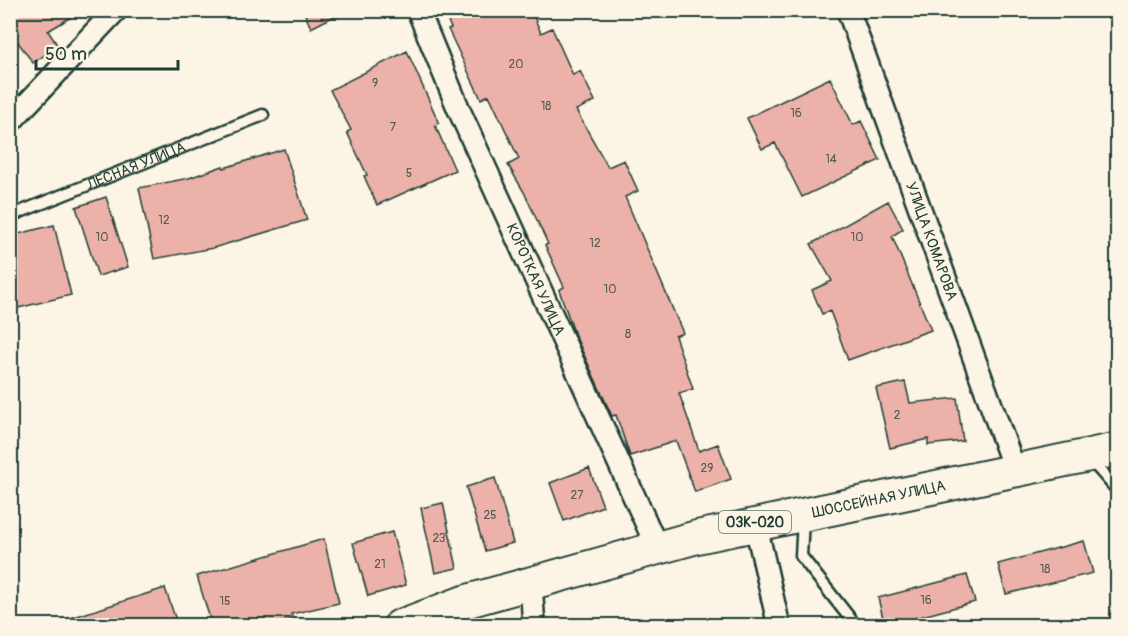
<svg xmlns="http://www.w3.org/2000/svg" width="1128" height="636" viewBox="0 0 1128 636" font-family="Pangolin,sans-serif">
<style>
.building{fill:#ecb2aa;stroke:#1f3d34;stroke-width:1.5}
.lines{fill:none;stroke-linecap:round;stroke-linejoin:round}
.lane-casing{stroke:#1f3d34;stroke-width:15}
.street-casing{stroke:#1f3d34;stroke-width:26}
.primary-casing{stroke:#1f3d34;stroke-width:36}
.lane{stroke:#fcf5e5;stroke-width:10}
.street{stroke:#fcf5e5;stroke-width:21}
.primary{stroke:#fcf5e5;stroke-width:32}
.labels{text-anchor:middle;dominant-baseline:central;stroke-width:5;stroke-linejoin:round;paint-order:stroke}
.number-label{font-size:12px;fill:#525a52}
.shield{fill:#fcf5e5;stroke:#617469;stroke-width:1.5}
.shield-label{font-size:14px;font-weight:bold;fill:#1f3d34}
.street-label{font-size:15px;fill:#1f3d34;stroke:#fcf5e5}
</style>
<rect width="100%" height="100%" fill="#fcf5e5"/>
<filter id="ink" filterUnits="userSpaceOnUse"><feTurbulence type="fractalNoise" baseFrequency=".0167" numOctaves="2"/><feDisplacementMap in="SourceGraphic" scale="12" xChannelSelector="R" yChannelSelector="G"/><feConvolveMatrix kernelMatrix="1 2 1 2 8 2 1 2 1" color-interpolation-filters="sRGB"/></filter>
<g filter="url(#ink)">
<path class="building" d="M10 10H83L48 31 58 46 33 63 10 31Z
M303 10H346L311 28Z
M443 10H531L541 33 552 28 573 75 580 71 595 101 576 110 608 167 624 160 638 191 625 197 683 333 675 336 693 389 679 393 699 451 718 444 731 479 695 492 676 441 630 456 616 415 612 416 575 335 559 290 564 287 545 245 548 244 524 192 508 165 519 159 489 95 481 99 448 29 451 28Z
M407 51 439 123 435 125 455 170 377 205 364 176 367 175 347 132 351 130 330 90Z
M830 78 853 125 861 121 880 160 802 197 775 143 762 149 747 118Z
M284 149 307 220 213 248 154 259 139 188 189 178 223 166 224 168Z
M106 197 128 267 98 276 76 207Z
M888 201 903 229 892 236 931 330 848 360 830 311 822 314 812 290 832 281 811 244Z
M54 225 71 295 10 310V236Z
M905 382 910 403 957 398 963 441 928 445V439L890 448 876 388Z
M589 468 603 506 564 521 550 483Z
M495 478 513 543 485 551 466 487Z
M443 503 457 568 435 573 421 508Z
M392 532 406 585 368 596 353 543Z
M324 539 339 603 291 614 293 619 272 626H212L197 576Z
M1084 541 1093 573 1006 594 998 564Z
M967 575 975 602 885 626 878 598Z
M165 588 178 626H58V622Z"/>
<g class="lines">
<g class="lane-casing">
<g id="lane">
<path id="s1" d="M10 216 263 115"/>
<path d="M1090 459 1118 491"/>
<path d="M803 519 801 556 856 626"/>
</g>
</g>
<g class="street-casing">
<g id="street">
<path id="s2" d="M418 10 459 110 657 547"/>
<path id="s3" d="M848 10 1015 471"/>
<path d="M10 122 116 10"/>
<path d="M755 522 779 626"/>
<path d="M531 584 534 626"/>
</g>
</g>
<g class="primary-casing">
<g id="primary">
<path id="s4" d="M400 626 464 602 697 537 1118 449"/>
</g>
</g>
<use href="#lane" class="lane"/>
<use href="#street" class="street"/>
<use href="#primary" class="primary"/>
</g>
</g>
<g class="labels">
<g class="number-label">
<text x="516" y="64">20</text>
<text x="375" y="83">9</text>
<text x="546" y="106">18</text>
<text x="796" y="113">16</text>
<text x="393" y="127">7</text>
<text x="831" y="159">14</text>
<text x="409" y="173">5</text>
<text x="164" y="220">12</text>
<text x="102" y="237">10</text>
<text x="857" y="237">10</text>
<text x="595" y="243">12</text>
<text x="610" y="289">10</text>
<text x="628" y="334">8</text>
<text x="897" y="415">2</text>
<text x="707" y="468">29</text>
<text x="577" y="495">27</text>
<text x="490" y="515">25</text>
<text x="439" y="538">23</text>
<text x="380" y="564">21</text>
<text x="1045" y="569">18</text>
<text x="926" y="600">16</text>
<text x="225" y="601">15</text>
</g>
<rect class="shield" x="719" y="511" width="72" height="22" rx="4.5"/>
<g class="shield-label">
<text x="755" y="522">03К-020</text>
</g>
<g class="street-label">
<text stroke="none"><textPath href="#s1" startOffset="136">ЛЕСНАЯ УЛИЦА</textPath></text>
<text stroke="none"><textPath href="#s3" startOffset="246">УЛИЦА КОМАРОВА</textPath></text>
<text stroke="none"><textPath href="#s2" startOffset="294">КОРОТКАЯ УЛИЦА</textPath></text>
<text stroke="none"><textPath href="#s4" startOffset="496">ШОССЕЙНАЯ УЛИЦА</textPath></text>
</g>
</g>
<rect width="1128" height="636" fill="none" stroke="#fcf5e5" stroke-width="36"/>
<rect x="18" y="18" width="1092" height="600" fill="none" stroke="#1f3d34" stroke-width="2" filter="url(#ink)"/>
<path d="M36 60v9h142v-9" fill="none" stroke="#1f3d34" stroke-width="3"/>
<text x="45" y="60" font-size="18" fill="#1f3d34" stroke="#fcf5e5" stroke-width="4.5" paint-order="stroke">50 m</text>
</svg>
